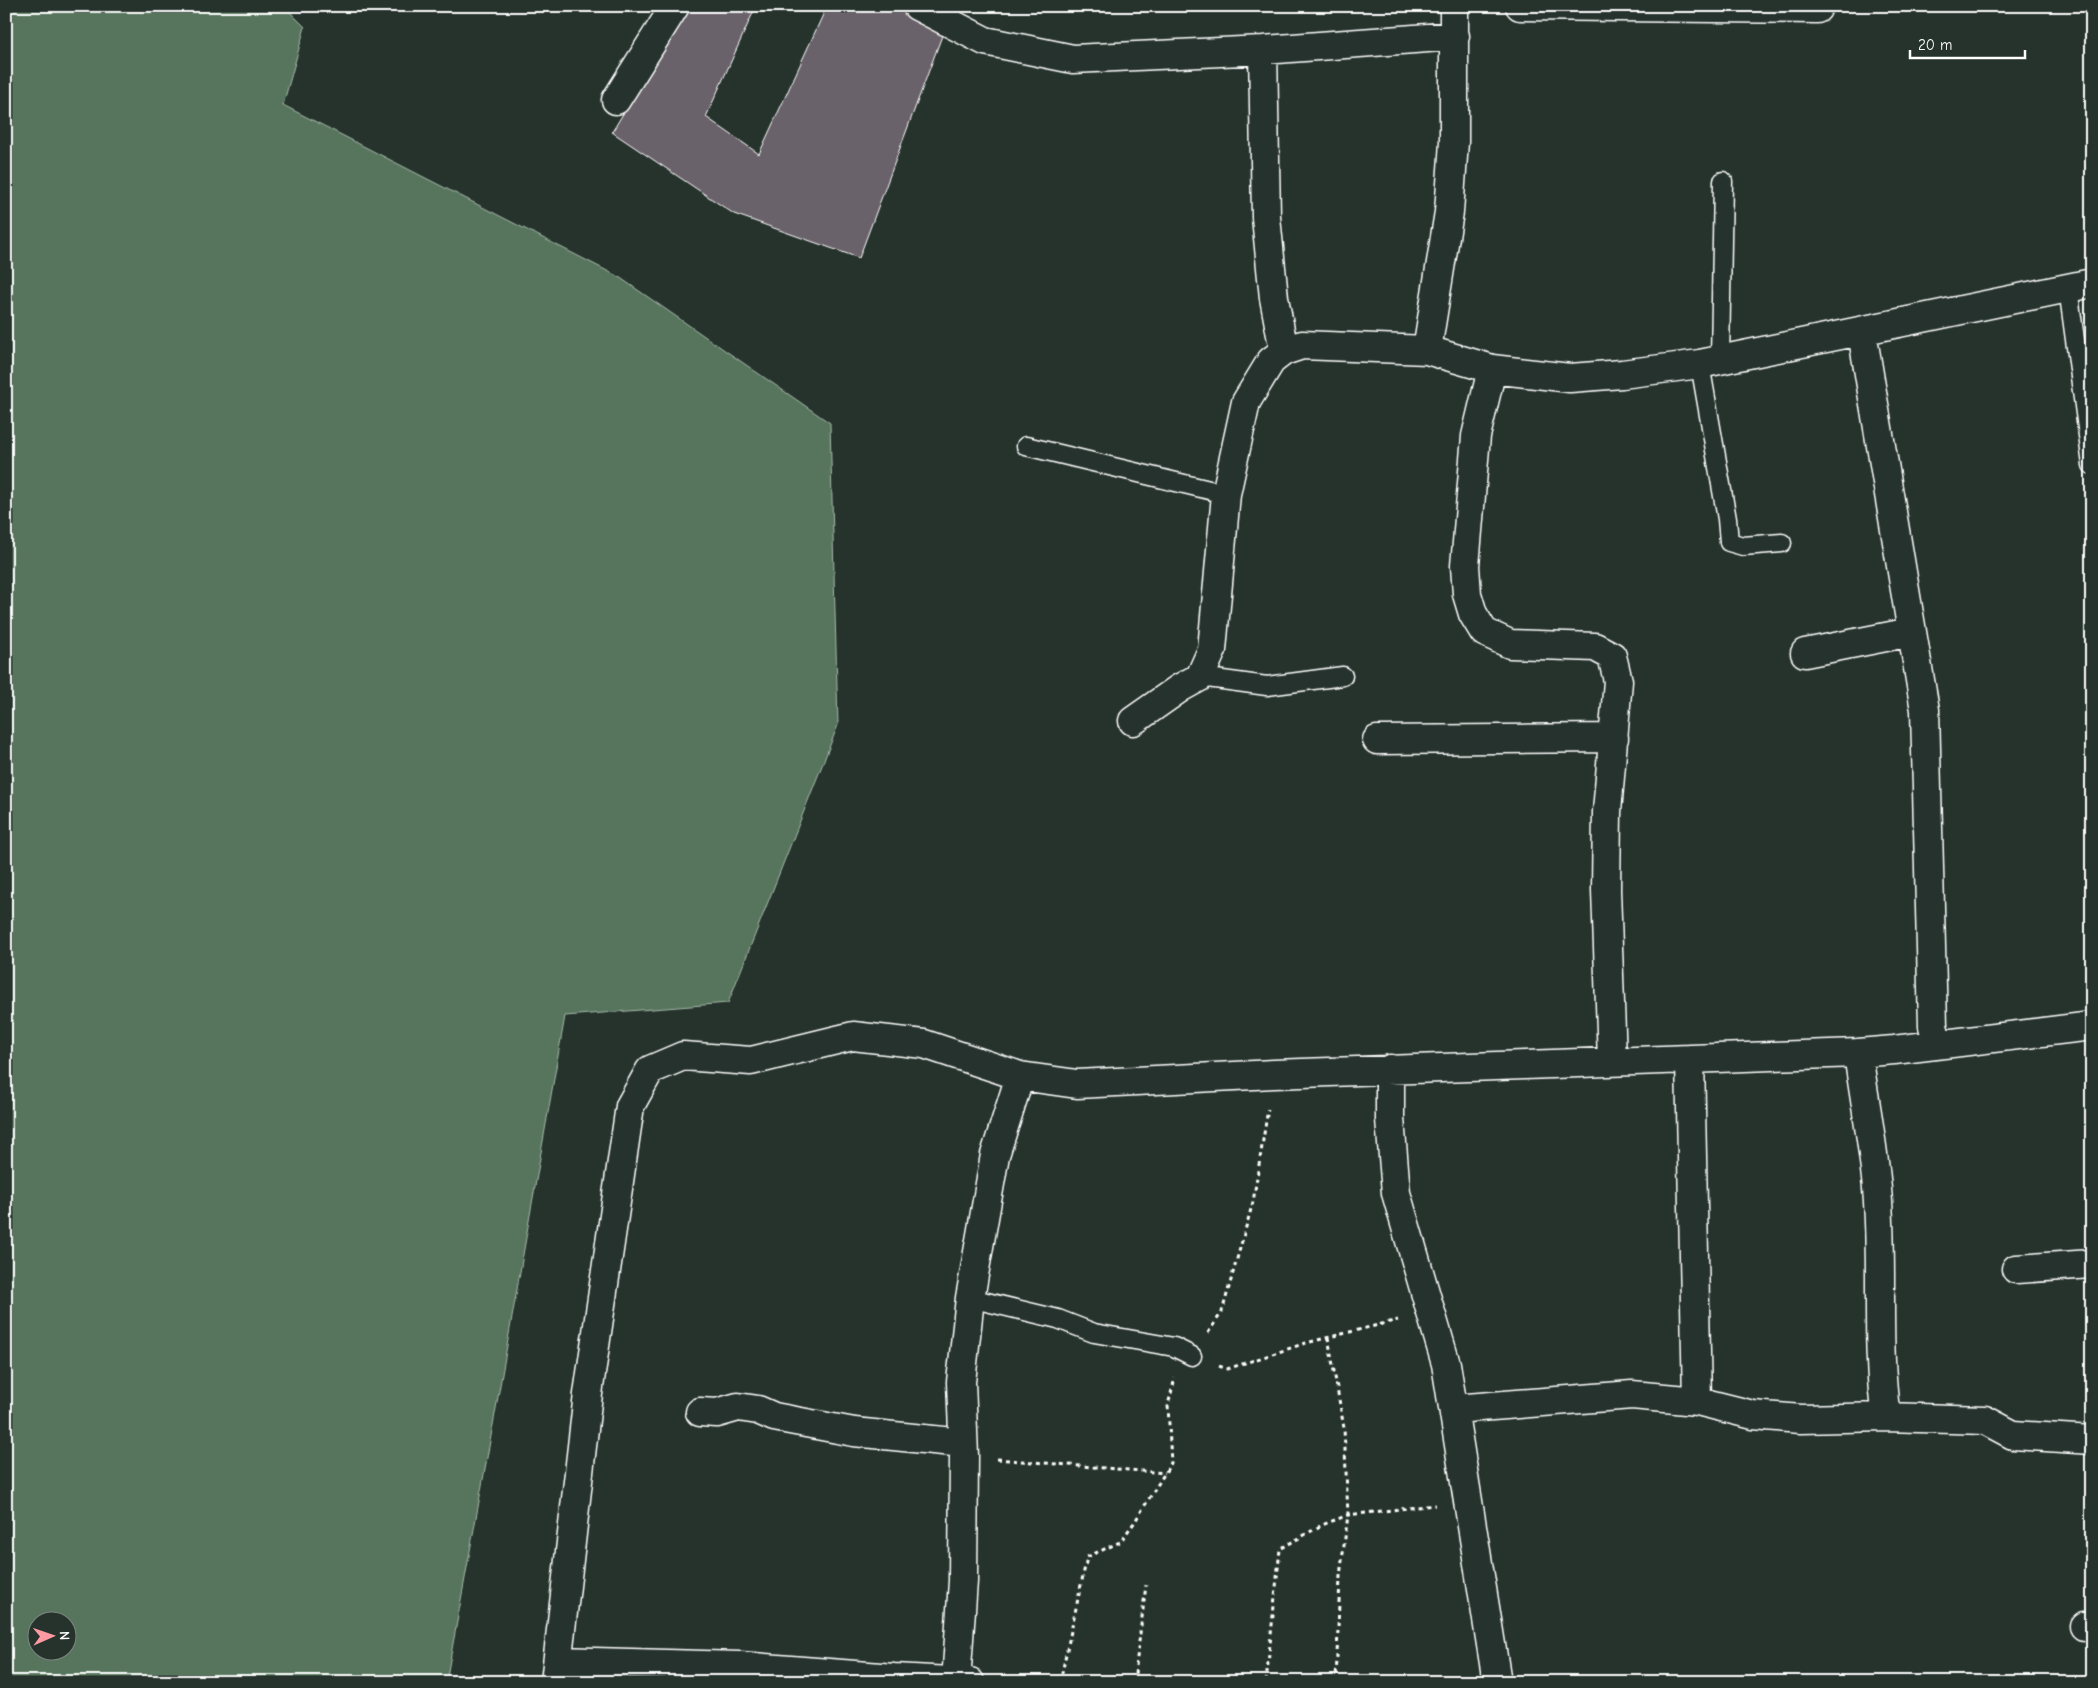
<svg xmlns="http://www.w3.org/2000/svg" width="2098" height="1688" viewBox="0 0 2098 1688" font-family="'Comic Neue',sans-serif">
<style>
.green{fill:#56745c;stroke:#aabaae;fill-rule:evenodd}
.building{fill:#6a626a;stroke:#fff}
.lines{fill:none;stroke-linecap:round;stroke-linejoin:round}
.service-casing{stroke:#fff;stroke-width:21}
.minor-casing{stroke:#fff;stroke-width:31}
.path{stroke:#fff;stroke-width:3;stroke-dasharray:4 4;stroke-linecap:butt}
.service{stroke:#26332d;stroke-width:18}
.minor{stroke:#26332d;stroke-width:28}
</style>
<rect width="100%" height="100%" fill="#26332d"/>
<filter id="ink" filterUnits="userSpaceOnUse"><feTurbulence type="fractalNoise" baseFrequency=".02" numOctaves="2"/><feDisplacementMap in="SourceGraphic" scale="10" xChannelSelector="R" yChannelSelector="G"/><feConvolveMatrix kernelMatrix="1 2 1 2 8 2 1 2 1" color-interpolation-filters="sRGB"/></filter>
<g filter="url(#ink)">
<path class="green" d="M6 6H284L305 27 283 105 619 277 830 423 838 725 728 1003 565 1016 495 1414 446 1682H6ZM38 1620H68V1650H38Z"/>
<path class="building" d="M688 6H756L706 117 759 154 827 6H897L943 33 859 258 734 214 612 132Z"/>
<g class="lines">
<g class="service-casing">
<path id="service" d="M2068 288 2092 465
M1720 360 1723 181
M1700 364 1727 519 1729 542 1743 546 1782 543
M1026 446 1226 494
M1200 677 1267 686 1343 676
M970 1298 1058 1319 1094 1333 1174 1347 1192 1356"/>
</g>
<g class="minor-casing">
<path id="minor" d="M917 6 985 41 1073 59 1263 50 1455 36
M1520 6 1817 9
M1263 50 1266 217 1274 298 1284 351
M616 100 675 6
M1862 332 1925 710 1933 1026 1938 1044
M1427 350 1449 212 1454 142V6
M1492 369 1476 436 1465 566 1467 594 1473 614 1484 632 1510 644 1595 647 1612 656 1618 681 1607 812 1606 890 1612 1061
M1805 653 1911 632
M1133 721 1180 688 1200 677 1212 650 1226 494 1246 402 1271 361 1284 351 1302 345 1427 350 1492 369 1570 378 1622 374 1700 364 2092 283
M1377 740 1614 738
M1858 1053C1864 1098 1873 1143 1877 1189 1884 1264 1875 1342 1886 1417
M1690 1059 1697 1401
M1390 1069V1119L1396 1193 1446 1364 1497 1682
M2016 1269 2092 1264
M1454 1409 1632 1395 1697 1401 1753 1415 1801 1419 1886 1417 1985 1420 2013 1435 2092 1440
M700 1412 717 1413 738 1407 758 1410 774 1417 854 1432 963 1443
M2084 1626H2092
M558 1661 740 1666 894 1678 970 1682
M555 1682 588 1394 630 1106 650 1070 683 1056 751 1061 853 1036 924 1044 1020 1076 1077 1084 1274 1074 1858 1053 1894 1050 2092 1026
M956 1682 963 1581 964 1456 961 1382 970 1298 995 1155 1020 1076"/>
</g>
<path class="path" d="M1208 1333 1222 1312 1253 1202 1268 1109
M1328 1337 1344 1428 1348 1515 1340 1576 1336 1682
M1219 1366 1227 1369 1306 1343 1398 1320
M997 1459 1165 1473
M1060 1682 1087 1557 1120 1542 1134 1523 1171 1463 1168 1405 1175 1378
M1134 1682 1146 1585
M1266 1682 1280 1549 1322 1525 1348 1515 1435 1505"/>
<use href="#service" class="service"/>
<use href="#minor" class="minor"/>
</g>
</g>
<rect width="2098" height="1688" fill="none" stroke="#26332d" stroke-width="25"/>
<rect x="12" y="12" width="2073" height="1663" fill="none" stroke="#fff" stroke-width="2" filter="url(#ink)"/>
<g transform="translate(52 1636) rotate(88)"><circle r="24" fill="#26332d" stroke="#7d8581"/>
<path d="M0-4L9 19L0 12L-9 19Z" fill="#ff9aa2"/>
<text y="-8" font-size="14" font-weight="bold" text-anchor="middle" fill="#ffffff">N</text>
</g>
<path d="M1910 50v8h115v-8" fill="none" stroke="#ffffff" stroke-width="2.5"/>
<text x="1918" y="50" font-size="15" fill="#ffffff" stroke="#26332d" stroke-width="4" paint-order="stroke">20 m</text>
</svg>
